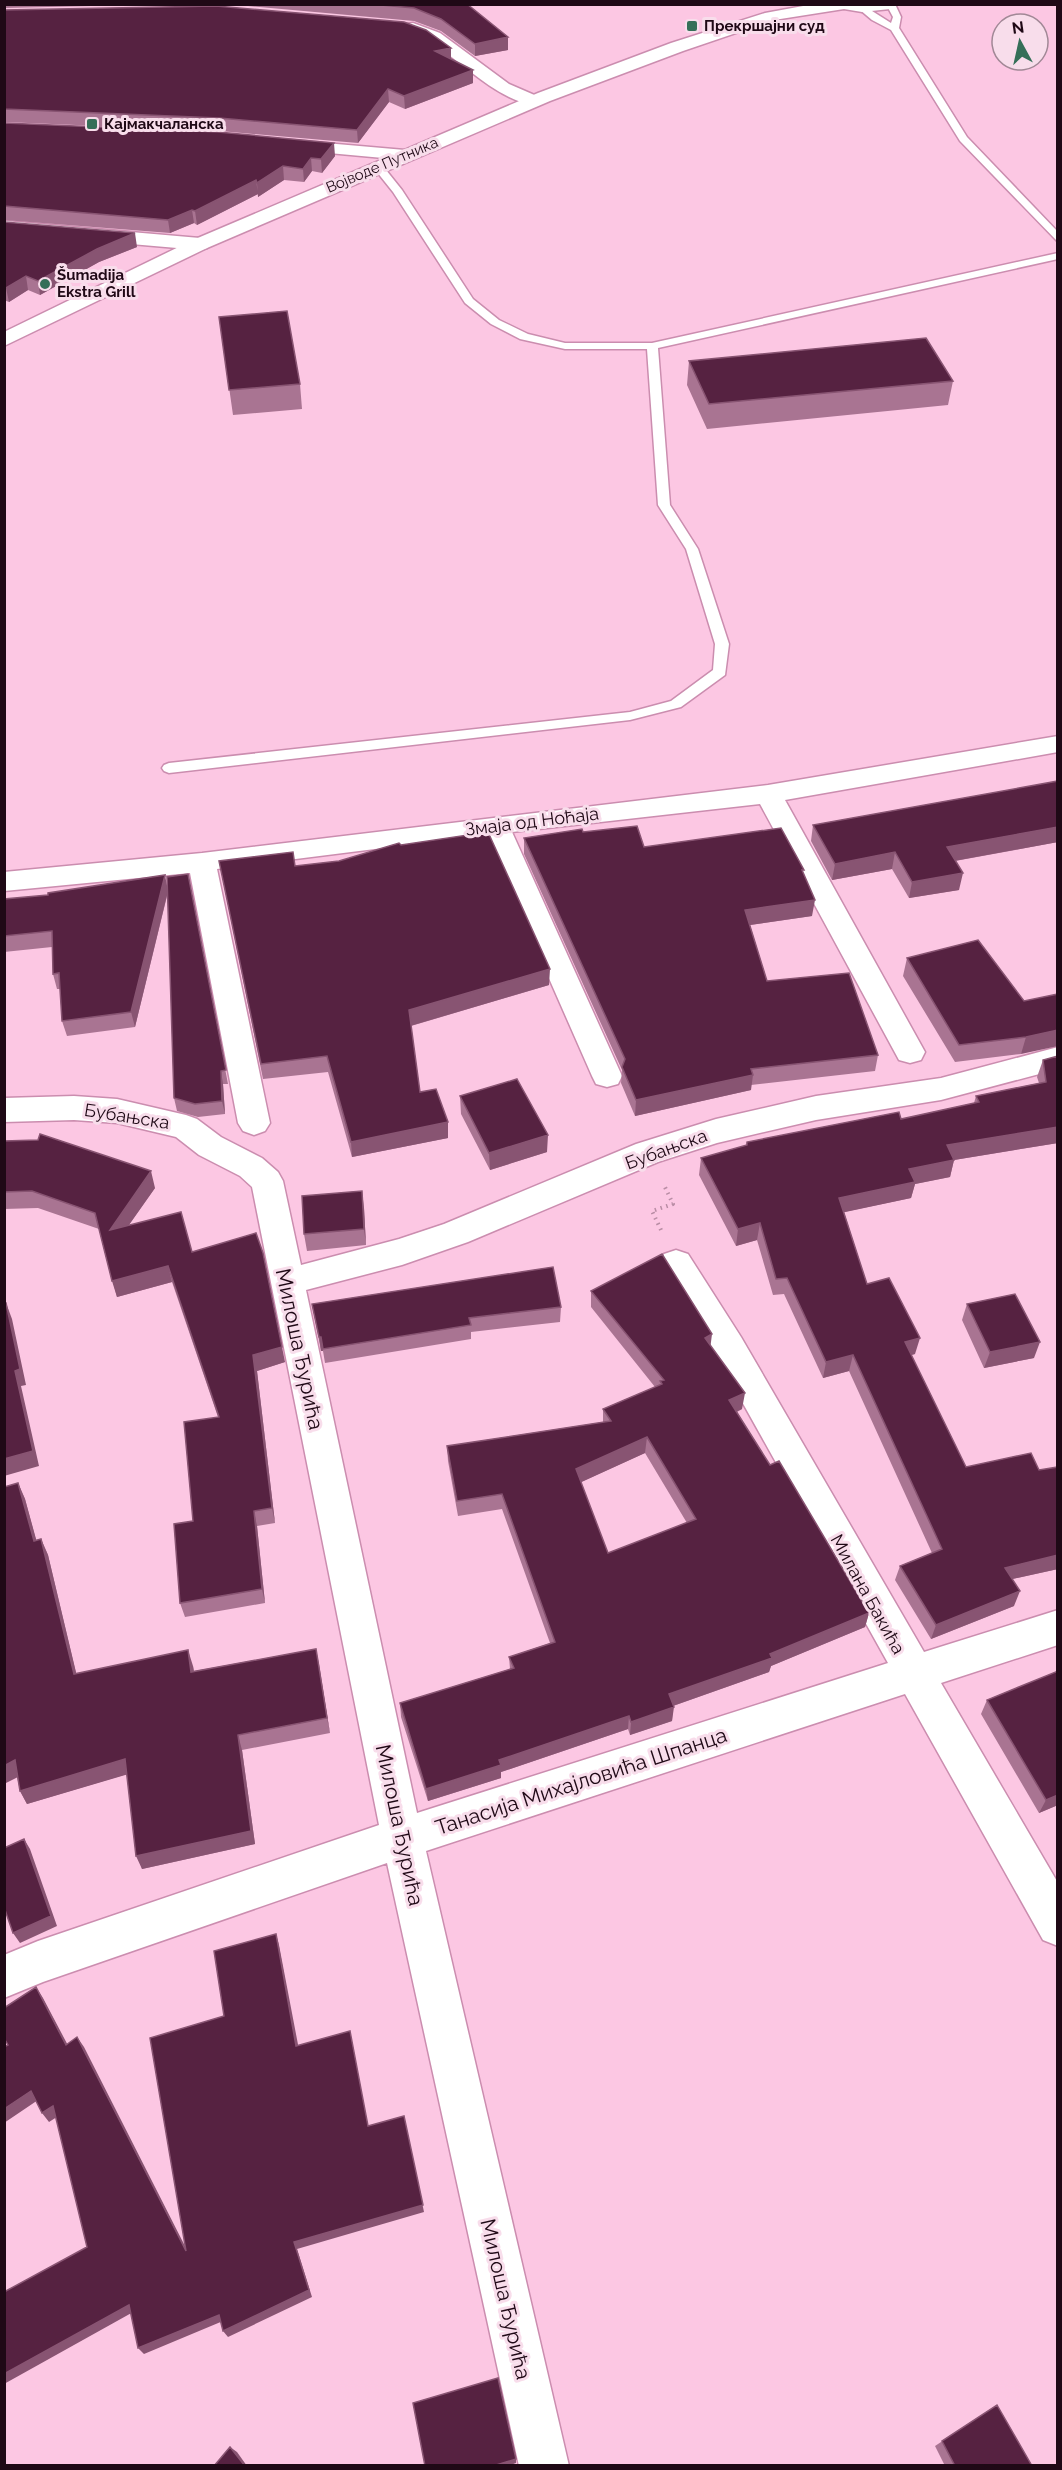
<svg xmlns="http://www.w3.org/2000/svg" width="1062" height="2470" viewBox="0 0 1062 2470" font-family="Raleway,sans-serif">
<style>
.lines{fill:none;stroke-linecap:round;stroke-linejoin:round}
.lane-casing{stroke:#cb8daf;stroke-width:3}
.street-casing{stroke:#cb8daf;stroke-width:3}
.secondary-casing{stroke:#cb8daf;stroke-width:3}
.path{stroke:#b98da5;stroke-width:4;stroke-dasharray:1.5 4.5;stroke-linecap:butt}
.lane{fill:#fff;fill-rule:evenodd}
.street{fill:#fff;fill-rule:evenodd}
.secondary{fill:#fff;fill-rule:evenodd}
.wall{fill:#a97492;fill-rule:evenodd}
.shaded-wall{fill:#885472}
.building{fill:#562241;stroke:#885472;stroke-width:1.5;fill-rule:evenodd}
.poi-dot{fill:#356f58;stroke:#f8ddeb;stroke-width:2}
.labels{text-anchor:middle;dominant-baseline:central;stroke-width:6;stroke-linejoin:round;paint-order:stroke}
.far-poi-label{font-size:15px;font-weight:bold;fill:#1f0916;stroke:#f8ddeb;text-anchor:start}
.far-street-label{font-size:15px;fill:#1f0916;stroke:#f8ddeb}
.street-label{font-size:18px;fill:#1f0916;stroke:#f8ddeb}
.near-street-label{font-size:21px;fill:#1f0916;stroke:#f8ddeb}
</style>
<rect width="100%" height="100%" fill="#fcc7e3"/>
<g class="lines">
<g class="lane-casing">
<path id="lane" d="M861 4 891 23 893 17 886 4H895L901 17 899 28 967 137 1058 232V242L960 141 891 30 872 20 859 9 858 7Z
M374 165H382L402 190 473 299 499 320 528 334 565 343H652L1058 253V259L658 348 670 505 698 549 729 644 725 675 681 707 630 720 169 773 164 771 162 768 164 765 169 763 630 712 671 701 713 670 715 644 686 549 658 505 647 349H565L520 339 491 324 465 303 393 192 373 167Z"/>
</g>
<g class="street-casing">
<path id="street" d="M413 23 440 33 509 84 539 97 542 101 539 105 533 106C492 96 464 63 429 41 421 36 411 35 405 28L407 24Z
M291 140 405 150 411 151 414 155 411 159 405 160 285 149 282 145 285 141Z
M4 221 200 238 207 240 210 244 207 248 200 250 4 233Z
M1058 736V752L785 800 925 1052 921 1060 910 1063 899 1060 760 804 512 832 622 1076 618 1084 607 1087 596 1084 592 1076 486 835 217 869 270 1123 265 1131 254 1135 243 1131 238 1123 190 873 4 891V872L202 853 768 785Z
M1058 1047V1069L941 1100 816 1120 717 1143 658 1162 468 1242 402 1265 306 1290 417 1813 888 1663 717 1357 659 1263 664 1254 676 1250 688 1254 741 1337 924 1652 1058 1610V1645L941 1683 1058 1883V1946L1043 1940 905 1694 426 1851 569 2466H519L387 1863 43 1982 4 1998V1955L38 1941 379 1825 252 1187 240 1176 199 1155 176 1137 117 1123 74 1120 4 1122V1098L74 1096 117 1099 186 1115 197 1119 221 1137 262 1158 278 1172 283 1181 301 1265 399 1239 444 1224 636 1144 716 1119 816 1096 941 1078Z"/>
</g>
<g class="secondary-casing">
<path id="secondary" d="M814 4H898L890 9 862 12 844 9 774 20 683 51 550 101 207 248 4 346V332L193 240 538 93 671 43 765 13Z"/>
</g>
<path class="path" d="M661 1230 652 1211 673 1204 664 1185"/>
<use href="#lane" class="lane"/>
<use href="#street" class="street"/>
<use href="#secondary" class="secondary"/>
</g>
<path class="wall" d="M4 4H179L4 8Z
M227 4H467L508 50 475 56 441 31 414 21Z
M4 10 451 60 473 83 405 109 389 102 358 143 220 131 4 122Z
M4 123 335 156 322 173 312 171 304 182 284 180 258 197V194L197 225 194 223 170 233 4 220Z
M4 222 137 247 99 262 40 295 28 290 9 302 4 300Z
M219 317 300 384 302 409 233 415Z
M689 361 953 381 948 405 707 429 687 385Z
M813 825 1058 842 955 861 959 890 909 898 892 869 832 880 811 841Z
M583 832 644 847 804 874 812 916 750 925 767 981 878 1055 875 1071 751 1085V1090L635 1116 621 1083 622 1070 524 854V838Z
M401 845 549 985 411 1026 420 1092 448 1138 352 1157 328 1072 263 1079 219 861 295 866 339 861Z
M188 874 228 1084H223L225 1114 198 1117 177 1111 174 1098 168 892 135 1027 67 1036 62 1021 60 989H57L53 974 52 947 4 952V899L167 889Z
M907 958 1024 1001 1058 994 1021 1054 955 1062 903 976Z
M1058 1056V1143L954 1160 950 1177 915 1184 911 1198 844 1212 867 1284 915 1354 911 1355 966 1467 1039 1470 1058 1467V1569L1012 1579 1014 1606 931 1639 895 1580 900 1566 932 1553 849 1371 823 1378 784 1294 773 1295 757 1240 736 1246 699 1175 701 1158 746 1146 747 1142 901 1119 974 1103 976 1096 1039 1083 1037 1077 1043 1060Z
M460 1096 547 1152 490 1170 461 1114Z
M4 1141 155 1188 129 1225 192 1252 285 1362 257 1371 275 1523 257 1526 265 1603 185 1617 180 1603 193 1521 218 1417 172 1282 117 1297 99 1229 38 1208 4 1209Z
M364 1208 366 1245 307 1251 304 1234Z
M591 1291 711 1346 742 1409 737 1412 770 1465 869 1613 865 1627 771 1666 769 1672 673 1706 672 1721 630 1735 628 1729 501 1772V1778L428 1801 401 1717 400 1703 510 1669 509 1657 550 1643 502 1509 458 1516 448 1461 447 1446 603 1422V1409L655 1387 591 1307ZM645 1453 687 1523 608 1553 581 1482Z
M312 1304 561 1307 560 1322 471 1332V1339L325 1363 323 1351H321Z
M967 1304 1034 1358 984 1368 962 1320Z
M18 1483 25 1499 36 1540 41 1539 48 1555 76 1673 193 1666 194 1671 316 1649 330 1733 242 1750 255 1844 142 1869 127 1774 27 1804 20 1791 17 1777Z
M1058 1671V1805L1039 1813 981 1714 987 1700Z
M997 2405 1032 2466H945L935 2446Z"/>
<path class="shaded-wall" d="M508 37V50L475 56V44Z
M451 48V61L435 51Z
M473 70V83L405 109 404 96Z
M388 89 389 102 358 143 357 130Z
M334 143 335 156 322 173 321 159Z
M311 158 312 171 304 182 303 169Z
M283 166 284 180 258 197 257 183Z
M256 180 258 194 197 225 195 211Z
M192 210 194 223 170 233 168 220Z
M135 233 137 247 99 262 40 295 38 281 97 249Z
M26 276 28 290 9 302 6 288Z
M1058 827V842L943 863 947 847Z
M895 852 892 869 832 880 835 864Z
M963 873 959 890 909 898 912 882Z
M165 875 168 891 135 1027 131 1012Z
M815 900 812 916 743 926 745 910Z
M550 969 549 985 410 1026 409 1010Z
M1058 1030V1046L1021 1054 1026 1037Z
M221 1071 223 1084 225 1114 222 1101Z
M753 1075 751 1090 635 1116 636 1100Z
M448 1122V1138L352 1157 351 1142Z
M1058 1127V1143L954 1160 950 1177 915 1184 911 1198 836 1214 839 1198 909 1169 947 1145Z
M548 1135 547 1152 490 1170 489 1153Z
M151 1171 155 1188 114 1246 110 1230Z
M362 1191 364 1208 366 1245 364 1229Z
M760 1223 757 1240 736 1246 738 1229Z
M168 1266 172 1282 117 1297 112 1281Z
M6 1303 12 1319 26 1385 21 1386 39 1466 4 1476Z
M712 1334 710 1350 705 1338Z
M319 1337H321L323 1351H321Z
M920 1338 915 1354 900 1358 905 1342Z
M1040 1342 1034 1358 984 1368 990 1352Z
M282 1347 285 1362 257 1371 275 1523 272 1508 253 1355Z
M853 1355 849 1371 823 1378 826 1362Z
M745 1393 742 1409 727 1416 729 1400Z
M647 1437 645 1453 575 1485 576 1469Z
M18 1483 25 1499 41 1557 34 1541Z
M254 1511 257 1526 265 1603 262 1589Z
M41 1539 48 1555 80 1689 74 1674Z
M1058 1555V1569L999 1582 1005 1568Z
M1020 1591 1014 1606 931 1639 936 1625Z
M869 1613 865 1627 771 1666 769 1672 667 1708 669 1694Z
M316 1649 319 1664 330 1733 327 1718Z
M188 1650 193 1666 196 1687 191 1672Z
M674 1707 672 1721 630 1735 631 1722Z
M629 1716 628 1729 501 1772V1778L428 1801 426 1789 499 1760Z
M238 1735 242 1750 255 1844 142 1869 136 1856Z
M125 1759 132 1773 27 1804 20 1791Z
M15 1760 22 1775 4 1784V1766Z
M1058 1795V1805L1039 1813 1046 1800Z
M24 1839 30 1849 57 1926 20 1943 13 1933Z
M276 1934 279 1945 300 2055 296 2046Z
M36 1987 43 1998 73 2055 66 2045Z
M77 2037 84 2047 191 2258 186 2251Z
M31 2091 38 2100 4 2123V2109Z
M53 2106 60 2115 49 2122 42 2113Z
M404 2116 424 2212 297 2249 312 2297 228 2337 223 2331 294 2242Z
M129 2305 135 2311 4 2384V2374Z
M219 2315 223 2321 144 2354 138 2348Z
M230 2447 237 2452 247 2466H245Z
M516 2459V2463L508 2466H493Z"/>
<path class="building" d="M370 4H467L508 37 475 44 441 19 414 8Z
M216 6 404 22 426 30 451 48 435 51 473 70 404 96 388 89 357 130 219 118 4 109V10Z
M4 123 218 132 334 143 321 159 311 158 303 169 283 166 257 183 256 180 195 211 192 210 168 220 4 206Z
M4 222 135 233 97 249 38 281 26 276 6 288 4 287Z
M287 311 300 384 229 390 219 317Z
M926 338 953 381 709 404 689 361Z
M1058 781V827L947 847 963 873 912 882 895 852 835 864 813 825Z
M637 826 644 847 781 828 804 870H802L815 900 745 910 767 981 849 973 878 1055 751 1069 753 1075 636 1100 622 1067 625 1059 524 838 582 829 583 832Z
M488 832 550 969 409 1010 420 1092 436 1089 448 1122 351 1142 327 1056 261 1064 219 861 293 852 295 866 339 861 399 843 401 845Z
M188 874 226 1070 221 1071 222 1101 195 1104 174 1098 167 877Z
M165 875 131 1012 62 1021 59 973 53 974 52 931 4 936V899L48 895V893Z
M978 940 1024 1001 1058 994V1030L1026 1037 959 1045 907 958Z
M1058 1056V1127L947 1145 954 1160 909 1169 915 1182 839 1198 867 1284 889 1278 920 1338 905 1342 966 1467 1031 1453 1039 1470 1058 1467V1555L1005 1568 1020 1591 936 1625 900 1566 942 1549 853 1355 826 1362 787 1278 776 1279 760 1223 738 1229 701 1158 747 1145V1142L899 1112 901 1119 979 1102 976 1096 1046 1082 1043 1060Z
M517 1079 548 1135 489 1153 460 1096Z
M40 1134 151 1171 110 1230 181 1212 192 1252 256 1233 263 1253 282 1347 253 1355 272 1508 254 1511 262 1589 180 1603 174 1524 193 1521 184 1422 219 1417 168 1266 112 1281 95 1213 32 1191 4 1192V1141L38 1140Z
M362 1191 364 1229 304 1234 302 1196Z
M662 1254 712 1334 705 1338 745 1393 729 1400 770 1465 779 1461 869 1613 770 1654 772 1658 669 1694 674 1707 631 1722 629 1716 499 1760 501 1765 426 1789 400 1703 514 1668 509 1657 555 1642 502 1494 457 1501 447 1446 611 1421 603 1409 662 1384 660 1381 664 1380 591 1291ZM647 1437 696 1519 608 1553 576 1469Z
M553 1267 561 1307 469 1318 471 1325 323 1349 321 1337H319L312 1304Z
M1015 1294 1040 1342 990 1352 967 1304Z
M6 1303 20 1369 15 1371 33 1451 4 1459V1304Z
M18 1483 34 1541 41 1539 74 1674 188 1650 191 1672 316 1649 327 1718 238 1735 251 1831 136 1856 125 1759 20 1791 15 1760 4 1766V1487Z
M1058 1671V1795L1046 1800 987 1700Z
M24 1839 51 1916 13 1933 4 1907V1848Z
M276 1934 296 2046 350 2031 368 2126 404 2116 423 2205 294 2242 309 2290 223 2331 219 2315 138 2348 129 2305 4 2374V2292L87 2247 53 2106 42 2113 31 2091 4 2109V2047L8 2045 4 2038V2008L36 1987 66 2045 77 2037 186 2251 150 2038 224 2016 214 1951Z
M498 2378 516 2459 493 2466H425L413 2403Z
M997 2405 1032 2466H955L942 2441Z
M230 2447 245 2466H214Z"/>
<g class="poi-dot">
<rect x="686" y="20" width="12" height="12" rx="3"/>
<rect x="86" y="118" width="12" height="12" rx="3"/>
<circle cx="45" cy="284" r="6"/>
</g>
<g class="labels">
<g class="far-poi-label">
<text x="704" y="26">Прекршајни суд</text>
<text x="104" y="124">Кајмакчаланска</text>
<text x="57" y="275">Šumadija<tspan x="57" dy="17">Ekstra Grill</tspan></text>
</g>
<g class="far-street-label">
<text transform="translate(382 165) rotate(-23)">Војводе Путника</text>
</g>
<g class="street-label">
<text transform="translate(532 821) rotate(-7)">Змаја од Ноћаја</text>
<text transform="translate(127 1116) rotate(9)">Бубањска</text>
<text transform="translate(666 1149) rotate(-20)">Бубањска</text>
<text transform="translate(868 1594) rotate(61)">Милана Бакића</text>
</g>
<g class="near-street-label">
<text transform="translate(300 1349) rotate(78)">Милоша Ђурића</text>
<text transform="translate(581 1781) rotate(-18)">Танасија Михајловића Шпанца</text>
<text transform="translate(400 1825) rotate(78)">Милоша Ђурића</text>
<text transform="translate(506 2299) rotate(77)">Милоша Ђурића</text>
</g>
</g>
<rect width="1062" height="2470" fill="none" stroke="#1f0916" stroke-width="12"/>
<g transform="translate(1020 42) rotate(352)"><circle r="28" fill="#f8ddeb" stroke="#a18896" stroke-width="1.5"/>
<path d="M0-4.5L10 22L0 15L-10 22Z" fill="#356f58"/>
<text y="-9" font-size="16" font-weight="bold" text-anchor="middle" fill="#1f0916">N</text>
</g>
</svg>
